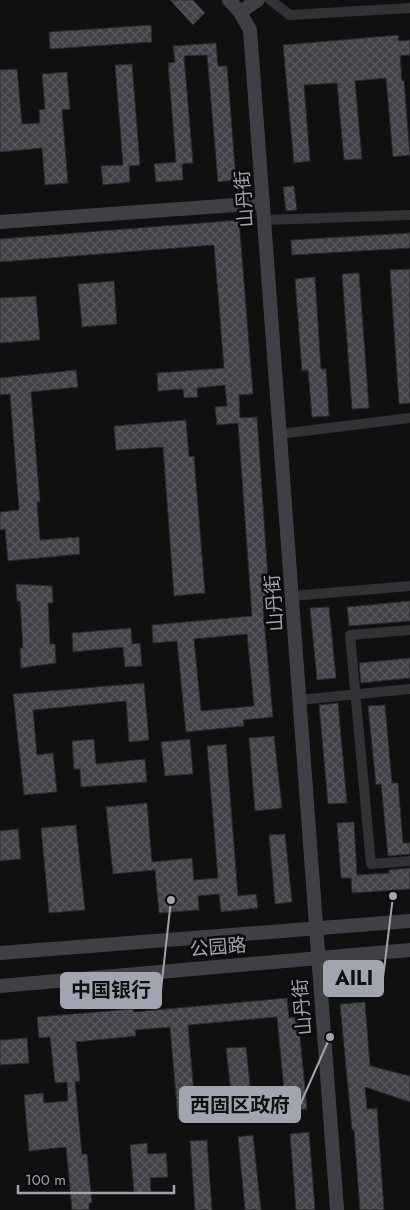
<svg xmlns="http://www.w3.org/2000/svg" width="410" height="1210" viewBox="0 0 410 1210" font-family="Jost,'Noto Sans SC',sans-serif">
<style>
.building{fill:url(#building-cross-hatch);stroke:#2a2a2d;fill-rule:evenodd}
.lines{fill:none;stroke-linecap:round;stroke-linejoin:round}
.street{stroke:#313136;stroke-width:10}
.secondary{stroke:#3f4046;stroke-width:14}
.labels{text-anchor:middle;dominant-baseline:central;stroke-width:5;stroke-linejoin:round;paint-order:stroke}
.street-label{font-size:19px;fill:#a1a4b1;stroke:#0b0b0c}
.leader{fill:none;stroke:#a1a4b1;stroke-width:2}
.callout-dot{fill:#a1a4b1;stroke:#0b0b0c;stroke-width:2}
.callout{fill:#a1a4b1;stroke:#a1a4b1;stroke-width:2}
.callout-label{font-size:20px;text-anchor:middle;font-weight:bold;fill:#111}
</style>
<defs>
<pattern id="building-cross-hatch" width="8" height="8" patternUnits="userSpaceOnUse" patternTransform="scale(1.25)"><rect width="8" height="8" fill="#414247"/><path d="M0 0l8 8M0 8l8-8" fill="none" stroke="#595a5f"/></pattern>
</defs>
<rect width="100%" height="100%" fill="#101011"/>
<path class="building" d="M170 0H193L205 13 193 25Z
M151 25 152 42 50 49 49 32Z
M398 35 399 41 410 40V55L400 56 402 81H404L410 155 393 157 386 78 355 81 362 159 344 160 337 83 304 85 310 161 294 163 283 45Z
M216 43 218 66H227L236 180 218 182 207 55 184 56 193 163 182 164 183 180 156 182 154 164 176 162 168 63 175 62 173 46Z
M132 64 140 165 129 166 130 182 103 185 101 166 123 165 115 65Z
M17 69 22 124 40 123 39 110 45 109 42 74 67 72 70 109 62 110 68 183 45 185 42 148 0 152V70Z
M294 186 297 210 286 211 283 187Z
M239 220 253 394 239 395 240 418 257 417 270 609H263L273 717 243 720 244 726 186 732 177 641 153 643 152 625 252 616 238 423 217 425 215 407 227 406 225 385 197 388 198 397 184 398 183 389 158 391 157 373 224 368 214 245 0 262V239ZM247 634 254 706 201 711 194 639Z
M410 233V248L292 255 291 240Z
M410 269V403L399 404 390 270Z
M359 273 369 408 352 409 342 274Z
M315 277 321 369H326L329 416 312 417 308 370 302 371 295 279Z
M114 281 117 324 82 327 78 284Z
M36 296 40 340 0 343V298Z
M76 370 78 387 31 392 40 502H37L40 540 79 537 80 554 8 561 5 529 0 530V512L19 510 10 394 0 395V378Z
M186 420 189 457 194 456 205 593 174 596 163 447 116 450 114 426Z
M16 584 52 586 53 603H48L50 644H55L56 663 21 668 20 648H23L20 601 17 602Z
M410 601V621L349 626 347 607Z
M329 607 336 678 317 680 310 608Z
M131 628 132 644 140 643 142 666 125 667 123 647 73 652 72 633Z
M410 658V678L361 683 359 663Z
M144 683 149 740 129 742 126 701 33 710 37 755 53 753 57 792 24 795 13 694Z
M338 703 347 803 328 804 319 705Z
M385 705 392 783H398L403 843H410V854L388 856 381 784 376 785 368 706Z
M274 736 282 808 255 811 249 738Z
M94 739 96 764 145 759 147 782 81 787 80 769H74L72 741Z
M190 739 193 774 165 776 161 742Z
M226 744 238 896 256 894 258 908 221 912 219 894 198 896 199 910 159 913 155 870 113 874 106 807 147 803 152 862 192 858 194 880 218 878 207 746Z
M354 822 357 875 389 873V870L410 868V889L352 893 351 878H341L337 823Z
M76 825 85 910 49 913 41 828Z
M18 829 21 859 0 861V831Z
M285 834 292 902 275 904 269 835Z
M287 998 289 1018 298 1017 307 1109 286 1111 277 1017 188 1025 195 1106 232 1102 226 1048 246 1047 253 1113 178 1119 170 1027 135 1030 136 1036 76 1042 80 1081 75 1082 82 1154H87L92 1203H89V1210H72L66 1147 29 1151 24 1095 43 1093 44 1103 68 1101 67 1082 55 1083 50 1037 39 1038 37 1017 133 1009 134 1012Z
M365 1002 370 1066 410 1076V1102L365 1087 367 1109 377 1108 384 1210H360L354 1130H352L340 1004Z
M27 1038 29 1063 0 1065V1040Z
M309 1132 315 1210H296L290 1134Z
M253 1135 261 1210H245L238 1137Z
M207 1140 212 1210H195L190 1141Z
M147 1143 148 1154 166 1153 168 1177 150 1178 151 1192 134 1193 130 1145Z"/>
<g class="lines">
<path class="street" d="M270 0 290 15 410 8
M265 220 410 215
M280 434 410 418
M292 596 410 586
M410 630 350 635 371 864 410 861
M299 700 410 689"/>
<path class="secondary" d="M229 0 240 12 250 30 337 1210
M240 12 258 0
M0 222 263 203
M0 953 410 921
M0 986 410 950"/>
</g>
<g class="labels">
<g class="street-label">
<text transform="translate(244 199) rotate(-94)">山丹街</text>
<text transform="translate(274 603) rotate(-94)">山丹街</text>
<text transform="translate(218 947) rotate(-5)">公园路</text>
<text transform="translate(302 1007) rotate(-95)">山丹街</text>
</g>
</g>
<path class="leader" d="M393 896L383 978M171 900L161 990M330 1037L300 1105"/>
<g class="callout-dot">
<circle cx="393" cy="896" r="5"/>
<circle cx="171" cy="900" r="5"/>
<circle cx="330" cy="1037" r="5"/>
</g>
<g class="callout">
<rect x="324" y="961" width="59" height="35" rx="5"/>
<rect x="61" y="973" width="100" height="35" rx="5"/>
<rect x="180" y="1087" width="120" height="35" rx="5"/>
</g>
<g class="callout-label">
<text x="354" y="985">AILI</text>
<text x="111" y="997">中国银行</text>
<text x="240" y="1112">西固区政府</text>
</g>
<path d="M18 1185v8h156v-8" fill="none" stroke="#a1a4b1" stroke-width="2.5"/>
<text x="25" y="1185" font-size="15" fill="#a1a4b1" stroke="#0b0b0c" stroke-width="4" paint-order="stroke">100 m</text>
</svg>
